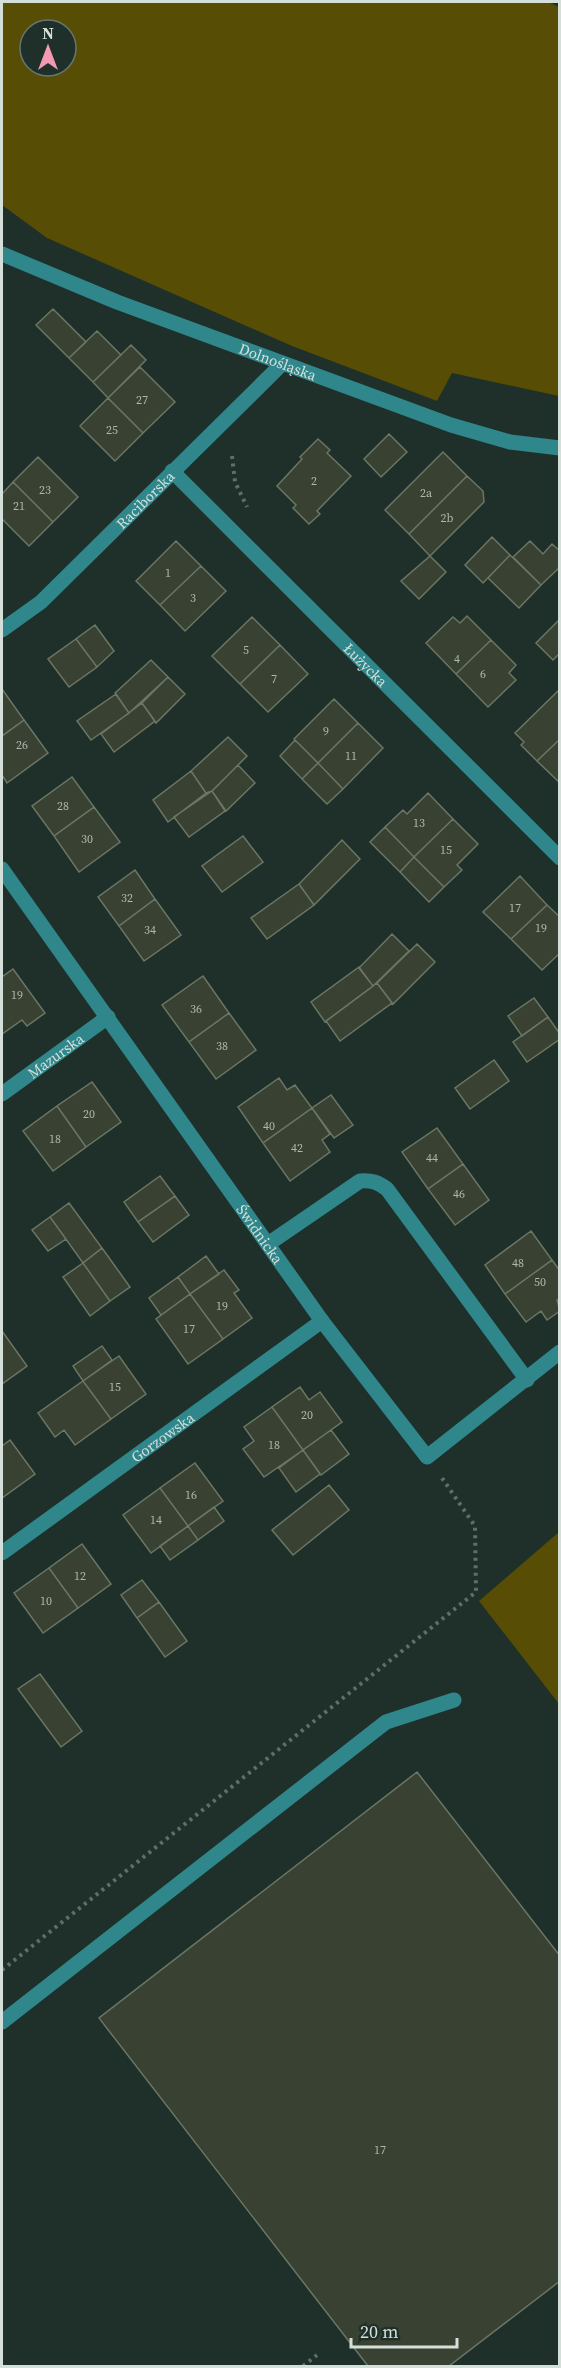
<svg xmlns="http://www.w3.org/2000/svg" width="561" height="2368" viewBox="0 0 561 2368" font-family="'Source Serif 4',serif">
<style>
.green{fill:#574d04;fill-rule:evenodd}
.building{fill:#384132;stroke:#6b7665;stroke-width:1.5}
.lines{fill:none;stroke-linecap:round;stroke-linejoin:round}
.path{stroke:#5f6f68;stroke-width:4;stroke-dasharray:3 4.5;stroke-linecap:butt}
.minor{stroke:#30878b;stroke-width:15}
.labels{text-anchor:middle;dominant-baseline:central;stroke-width:4.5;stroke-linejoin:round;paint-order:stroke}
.number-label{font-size:12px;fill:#adb8b0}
.street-label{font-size:15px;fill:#d4dfda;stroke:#1e3029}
</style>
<rect width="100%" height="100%" fill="#1e3029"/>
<path class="green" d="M2 2H548L559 7V396L452 373 437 401 292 346 47 238 2 205ZM30 30H66V66H30Z
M559 1532V1704L479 1601Z"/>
<path class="building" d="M53 309 86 342 69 358 36 325Z
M97 331 121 355 93 382 69 358Z
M131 345 146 360 108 398 93 382Z
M140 367 175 402 143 433 108 398Z
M108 398 143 433 115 461 80 426Z
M389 434 407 452 381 477 364 459Z
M318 439 330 450 327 453 351 476 317 511 320 514 309 524 293 508 296 505 277 486 302 459 300 457Z
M443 452 467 476 409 534 385 510Z
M38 457 78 497 53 522 13 482Z
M467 476 483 491 484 502 430 556 409 534Z
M13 482 53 522 29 546 2 519V494Z
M492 537 510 555 483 583 465 565Z
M176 541 201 566 160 605 136 581Z
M530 541 543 554 552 544 560 551V567L541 585 513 557Z
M510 555 541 585 519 608 488 578Z
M430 556 446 572 419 599 401 581Z
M201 566 226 591 185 631 160 605Z
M467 616 491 640 456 674 426 643 453 617 460 623Z
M252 617 280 645 240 684 212 656Z
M560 619V653L553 660 536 643Z
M95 625 114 651 97 667 76 639Z
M76 639 97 667 69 687 48 659Z
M491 640 516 665 509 673 516 680 488 707 456 674Z
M280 645 308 674 268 712 240 684Z
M151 660 168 677 129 713 115 693Z
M168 677 185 694 156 723 142 703Z
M2 689 24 720 2 736Z
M560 689V739L537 761 521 745 524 742 515 733Z
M116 694 129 713 91 740 77 721Z
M334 699 358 723 318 763 294 739Z
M142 703 155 721 114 752 101 734Z
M24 720 48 753 7 783 2 775V736Z
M358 723 383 748 343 789 318 763Z
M228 737 247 756 212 791 206 793 191 771Z
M560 739V783L537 761Z
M295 740 318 763 302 779 280 756Z
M318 763 343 789 327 804 302 779Z
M238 765 255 783 226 811 212 791Z
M191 771 206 793 168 822 153 800Z
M72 777 94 807 54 836 32 806Z
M212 791 225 811 189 837 174 817Z
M428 793 453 819 414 857 385 827 403 810 407 814Z
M94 807 120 842 79 872 54 836Z
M453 819 478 844 457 865 462 870 444 887 414 857Z
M385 827 414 857 400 872 370 842Z
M243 836 263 862 222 892 202 866Z
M342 840 360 859 314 905 299 884Z
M414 857 444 887 429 902 400 872Z
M135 870 155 899 119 926 98 897Z
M520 876 547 905 511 939 483 912Z
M299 884 314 905 267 939 251 918Z
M155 899 181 935 144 961 119 926Z
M547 905 560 917V953L542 970 511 939Z
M392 934 409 951 373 986 359 968Z
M417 944 435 962 393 1004 377 983Z
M359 967 373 986 325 1022 311 1002Z
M13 969 45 1013 27 1026 22 1020 2 1034V977Z
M203 976 229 1013 189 1042 162 1005Z
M377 983 392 1003 340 1041 326 1021Z
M534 998 548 1017 522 1036 508 1016Z
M229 1013 256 1050 216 1079 189 1042Z
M548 1017 560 1034V1039L527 1062 513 1042Z
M494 1060 509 1081 470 1109 455 1088Z
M279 1078 287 1090 295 1085 312 1108 263 1143 238 1107Z
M92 1082 121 1122 86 1147 57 1106Z
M331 1095 353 1125 334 1138 312 1108Z
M57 1106 86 1147 53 1171 23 1131Z
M312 1108 330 1134 322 1140 330 1152 290 1181 263 1143Z
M437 1128 463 1164 428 1189 402 1152Z
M463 1164 489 1200 455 1225 428 1189Z
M160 1176 175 1196 138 1222 124 1202Z
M175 1196 189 1215 153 1242 138 1222Z
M69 1203 102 1248 83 1263 50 1217Z
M50 1217 66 1239 48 1251 32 1230Z
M531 1231 552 1260 505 1294 485 1265Z
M102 1248 130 1287 110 1301 83 1263Z
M206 1256 219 1274 190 1294 178 1277Z
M552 1260 560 1271V1298L557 1300 560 1311 547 1320 541 1311 526 1322 505 1294Z
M83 1263 110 1301 90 1316 63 1277Z
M224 1270 239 1290 234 1293 252 1318 223 1339 190 1294Z
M178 1277 190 1294 161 1315 149 1298Z
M190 1294 223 1339 188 1364 156 1319Z
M2 1331 27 1366 2 1384Z
M102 1346 112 1360 83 1381 73 1366Z
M119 1356 146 1394 111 1419 83 1381Z
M83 1381 111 1419 75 1445 64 1430 55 1437 38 1413Z
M300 1387 309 1400 320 1392 342 1422 303 1450 272 1407Z
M272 1407 303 1450 264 1477 243 1449 254 1441 244 1427Z
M331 1430 349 1454 321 1475 303 1450Z
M10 1440 35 1474 2 1498V1446Z
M303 1450 320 1474 296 1492 279 1468Z
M195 1463 223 1501 188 1526 160 1488Z
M329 1485 349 1510 293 1555 272 1530Z
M160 1488 188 1526 151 1553 123 1515Z
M214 1507 224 1521 198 1540 188 1526Z
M188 1526 198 1540 170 1560 160 1546Z
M82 1544 111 1584 78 1608 49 1568Z
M49 1568 78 1608 43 1633 14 1593Z
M142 1580 159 1602 137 1618 121 1595Z
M159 1602 187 1641 165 1657 137 1618Z
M40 1674 82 1731 61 1747 18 1689Z
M417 1772 560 1956V2281L449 2366H368L99 2018Z"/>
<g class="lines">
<path class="path" d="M232 456 235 482 247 507
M2 1970 476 1592 475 1526 442 1478
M303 2366 317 2355"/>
<g class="minor">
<path id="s1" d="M2 254 117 302 451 425 510 442 560 448"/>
<path id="s2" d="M172 471 560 858"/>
<path id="s3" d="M2 630 41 602 282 364"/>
<path id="s4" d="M2 869 322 1321 427 1457 560 1352"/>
<path id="s5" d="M2 1094 108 1017"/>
<path d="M268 1244 360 1181C371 1180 378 1182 387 1189L527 1380"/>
<path id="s6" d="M2 1553 322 1321"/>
<path d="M2 2022 386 1722 454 1700"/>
</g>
</g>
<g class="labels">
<g class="number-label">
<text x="142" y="400">27</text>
<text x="112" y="430">25</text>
<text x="314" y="481">2</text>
<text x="45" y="490">23</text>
<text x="426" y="493">2a</text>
<text x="19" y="506">21</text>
<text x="447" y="518">2b</text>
<text x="168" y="573">1</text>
<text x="193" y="598">3</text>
<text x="246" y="650">5</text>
<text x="457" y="659">4</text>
<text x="483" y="674">6</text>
<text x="274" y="679">7</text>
<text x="326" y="731">9</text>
<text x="22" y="745">26</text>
<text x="351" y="756">11</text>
<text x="63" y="806">28</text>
<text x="419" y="823">13</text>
<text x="87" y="839">30</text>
<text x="446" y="850">15</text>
<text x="127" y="898">32</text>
<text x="515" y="908">17</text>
<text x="541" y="928">19</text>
<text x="150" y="930">34</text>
<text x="17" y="995">19</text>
<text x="196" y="1009">36</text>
<text x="222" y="1046">38</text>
<text x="89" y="1114">20</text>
<text x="269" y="1126">40</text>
<text x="55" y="1139">18</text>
<text x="297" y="1148">42</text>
<text x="432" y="1158">44</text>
<text x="459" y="1194">46</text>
<text x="518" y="1263">48</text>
<text x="540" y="1282">50</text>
<text x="222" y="1306">19</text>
<text x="189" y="1329">17</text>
<text x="115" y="1387">15</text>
<text x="307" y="1415">20</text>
<text x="274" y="1445">18</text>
<text x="191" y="1495">16</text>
<text x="156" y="1520">14</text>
<text x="80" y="1576">12</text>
<text x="46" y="1601">10</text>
<text x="380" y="2150">17</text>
</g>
<g class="street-label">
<text stroke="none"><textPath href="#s1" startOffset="296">Dolnośląska</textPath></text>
<text stroke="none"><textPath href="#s3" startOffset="194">Raciborska</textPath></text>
<text stroke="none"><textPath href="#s2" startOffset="274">Łużycka</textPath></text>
<text stroke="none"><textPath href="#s5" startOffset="66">Mazurska</textPath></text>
<text stroke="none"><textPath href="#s4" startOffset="447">Świdnicka</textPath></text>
<text stroke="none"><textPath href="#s6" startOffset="198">Gorzowska</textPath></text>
</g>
</g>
<rect width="561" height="2368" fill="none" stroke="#d4dfda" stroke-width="6"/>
<g transform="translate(48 48)"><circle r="28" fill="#1e3029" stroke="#677670" stroke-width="1.5"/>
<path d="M0-4.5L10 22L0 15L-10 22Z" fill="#f19ab1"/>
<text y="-9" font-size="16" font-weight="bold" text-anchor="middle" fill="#d4dfda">N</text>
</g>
<path d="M351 2338v9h106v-9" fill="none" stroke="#d4dfda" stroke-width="3"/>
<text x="360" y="2338" font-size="18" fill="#d4dfda" stroke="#1e3029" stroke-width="4.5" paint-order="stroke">20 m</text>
</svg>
